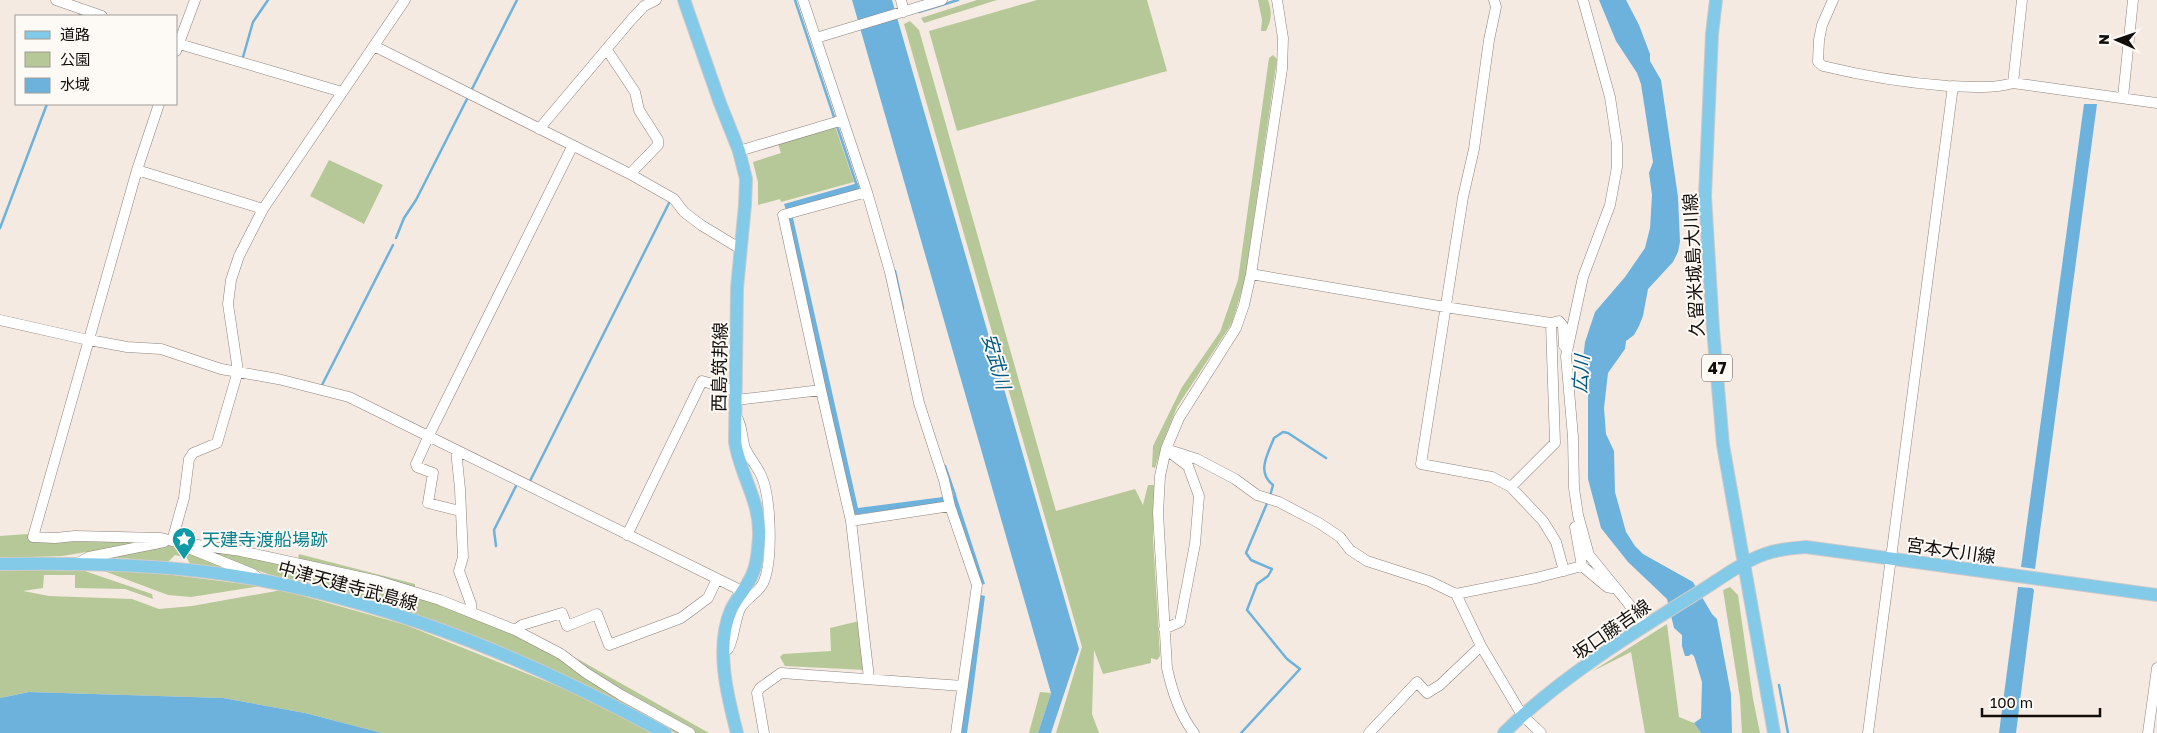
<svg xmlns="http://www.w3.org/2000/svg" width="2157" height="733" viewBox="0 0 2157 733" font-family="'Golos Text','Noto Sans JP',sans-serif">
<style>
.green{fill:#b6c897}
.water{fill:#6db2dd}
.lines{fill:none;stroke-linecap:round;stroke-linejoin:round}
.stream{stroke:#6db2dd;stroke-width:2.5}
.minor-casing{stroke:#8d837c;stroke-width:11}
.major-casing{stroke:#cbcaca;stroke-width:14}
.minor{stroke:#fff;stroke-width:10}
.major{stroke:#83cae8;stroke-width:12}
.labels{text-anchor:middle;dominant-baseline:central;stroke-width:4;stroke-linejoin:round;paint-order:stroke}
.shield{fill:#fdf9f5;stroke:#585452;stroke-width:1}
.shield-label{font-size:16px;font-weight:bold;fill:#120e0c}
.street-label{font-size:18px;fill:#120e0c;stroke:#fdf9f5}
.culture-label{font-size:18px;fill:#0d838f;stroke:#fdf9f5;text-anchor:start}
.water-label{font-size:19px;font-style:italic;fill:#005b84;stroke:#fdf9f5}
</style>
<rect width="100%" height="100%" fill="#f5eae2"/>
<path class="green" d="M977 0H997L924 23 921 18Z
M1037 0H1147L1167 71 957 131 929 31Z
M1258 0H1268C1272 12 1272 19 1266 31H1261L1262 20Z
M910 21 919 30 1056 511 1135 489 1143 505 1148 485H1154L1153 537 1160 656 1157 660 1151 658V663L1103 674 1094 650 1092 714 1099 733H1056L1082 647 904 24Z
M1273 55 1277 59 1245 280 1232 323 1177 407 1163 442 1155 468 1152 467 1153 446 1182 387 1220 332 1238 280 1269 58Z
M835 126 854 182 781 202 780 199 758 205V182L753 162 781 153 778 144Z
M329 160 383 185 364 224 310 196Z
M28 534 30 539 154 541 62 556 0 558V536Z
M172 545 241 573 190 564 187 558 175 555 168 562 107 557Z
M194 547C303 568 415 587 516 634 574 661 628 699 682 733H675L580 682 501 647 412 614 268 574Z
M299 554 415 584V589L298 559Z
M0 568H76L152 594 153 599 125 589 75 588V575H44L43 588 23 591 49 596 132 599 159 609 192 606 282 590 406 625 580 695 653 733H382L305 713 223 698 29 692 0 698Z
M96 568 173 575 261 586 191 597 168 595Z
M1730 587 1738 595 1753 699 1760 733H1742L1740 698 1723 590Z
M859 621 865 670 785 666 780 657 783 654 831 651 830 628Z
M1667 624 1679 717 1694 723 1701 733H1645L1631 652 1591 672Z
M576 658 709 733H695L600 680Z
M1040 692 1051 693 1038 733H1029Z"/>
<path class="water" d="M852 0H892L1079 649 1051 733H1038L1051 693Z
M1599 0H1626L1639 25 1650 54V61L1661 80 1678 197 1680 242 1678 252 1673 262 1648 289 1643 316 1639 326 1634 335 1626 341 1625 349 1608 373 1604 408 1606 434 1614 451 1615 492 1626 532 1635 546 1643 554 1693 582 1712 614 1717 619 1731 694 1732 733H1701L1694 723 1701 718 1702 682 1694 656 1691 654 1689 656H1685L1682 646V635L1674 628 1667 599 1628 562 1601 528 1588 479V393L1583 359 1585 342 1595 312 1625 277 1645 248 1650 228 1652 195 1649 173 1653 162 1641 84 1637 73 1616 41Z
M2084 104H2097L2035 569 2021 567Z
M858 183 860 190 786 210 784 204Z
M793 218 858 508 943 497 944 503 853 515 788 219Z
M956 495 985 584 980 585 951 496Z
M2018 587 2032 588 2034 590 2016 733H1999Z
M981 595 985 596C979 641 974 687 967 733H961Z
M29 692 223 698 305 713 382 733H0V698Z"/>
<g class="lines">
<path class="stream" d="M795 0 834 117
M919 12 958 0
M79 16 80 14
M243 57 253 22 268 0
M472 89 517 0
M837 126 856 183
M0 228 47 104
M396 238 404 218 416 200 467 99
M895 271 903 308
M322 385 393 245
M945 466 955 495
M530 481 669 203
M1270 496 1273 485C1256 472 1268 454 1274 438L1283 432 1288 433 1326 458
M496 546 494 530 517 484
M1779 685 1788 733
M1241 733 1300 669 1287 659 1247 610 1257 584 1268 576 1272 569 1251 560 1246 553 1268 501"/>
<g class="minor-casing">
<path id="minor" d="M56 0 102 16
M803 0 867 192 890 272 919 403 944 480 950 506 977 585 956 733
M901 0 904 12
M1494 0 1496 7 1489 40 1474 149 1463 197 1421 464 1492 477 1511 487 1543 521 1556 542 1564 571
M1583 0 1610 97 1617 144V167L1610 205 1583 277 1566 356 1573 437 1574 488 1578 515 1589 555 1646 625
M1833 0 1822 25 1819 40 1818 62 1823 66C1864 76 1906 83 1948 86 1970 87 1992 89 2013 83L2157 103
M816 38 942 0
M176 43 342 92
M374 46 630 174 674 199 684 212 701 225 739 248
M607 50 635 92 639 110 658 140V145L630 174
M176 51 195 0
M2013 83 2022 0
M2123 97 2133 0
M159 104 137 170 33 537 55 538 75 536 161 538 176 542 241 551 378 581 440 600 515 630 561 654 586 673 621 695 690 733
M539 129 631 20 644 6 656 0
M739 151 843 120
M137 170 263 209
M1251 274 1445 307 1551 323 1559 321 1563 326 1564 346
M0 320 84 339 127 347 161 349 221 369 278 379 349 397 736 588 740 593
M821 390 783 215 867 192
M736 400 821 390 851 521 869 678
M1166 449 1197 459 1235 479 1257 495 1279 502 1319 523 1340 537 1350 550 1367 561 1429 581 1456 594 1481 646 1522 715 1541 733
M456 450 460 489 463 557 459 571 471 604V612
M1511 487 1555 443 1551 323
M460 511 428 503 433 473 417 467 416 464 431 431 572 147
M851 521 950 506
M1575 527 1582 566 1607 587 1612 588
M627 535 702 381 736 391
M172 541 184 498 189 459 193 453 217 443 238 371 228 304 231 280 239 256 263 209 405 0
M181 545 253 574 259 579
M78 563 89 557 164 542
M1456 594 1536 578 1582 566
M1164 629 1180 622 1195 544 1199 496 1188 466 1172 454
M515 630 522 625 562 613 567 626 597 614 609 645 681 618 708 598 717 579
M724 650 728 649C733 644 735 619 740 609 745 598 760 593 764 581 773 558 771 496 761 475 756 465 749 457 745 448 741 436 743 426 736 416
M764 733 757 693 760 688 781 673 963 686
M1194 733C1179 714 1172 691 1167 668L1158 513 1160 476 1166 449 1179 418 1236 328 1244 305 1251 274 1282 69 1283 38 1277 0
M1369 733 1417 682 1427 693 1440 685 1481 646
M1868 733 1953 86
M2148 733 2157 668"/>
</g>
<g class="major-casing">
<path id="major" d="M684 0 720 103 739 151 746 179 745 205 737 288 735 442C740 475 761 502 759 537 758 551 757 568 749 581 744 591 736 599 731 610 715 647 727 695 737 733
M1716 0 1712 34 1705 196 1713 329 1723 445 1774 733
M0 564C87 563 174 564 260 580 403 606 538 664 665 733
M1504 733C1558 679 1634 632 1699 592 1720 579 1742 562 1765 554 1778 549 1793 548 1806 547L2157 595"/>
</g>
<use href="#minor" class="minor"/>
<use href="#major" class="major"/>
</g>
<defs>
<g id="sight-pin" transform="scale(1.25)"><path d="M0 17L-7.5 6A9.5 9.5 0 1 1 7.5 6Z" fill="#0f9aa8" stroke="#fdf9f5"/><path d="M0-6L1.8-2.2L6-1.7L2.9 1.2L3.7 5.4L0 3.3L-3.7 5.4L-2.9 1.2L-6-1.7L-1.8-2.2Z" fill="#fff"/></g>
</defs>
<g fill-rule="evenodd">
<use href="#sight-pin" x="184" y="539"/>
</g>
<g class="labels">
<rect class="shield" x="1702" y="354.5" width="30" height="27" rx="4"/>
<g class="shield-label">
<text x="1717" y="368">47</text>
</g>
<g class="street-label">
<text transform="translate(1693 265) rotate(-93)">久留米城島大川線</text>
<text transform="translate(719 367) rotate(-89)">西島筑邦線</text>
<text transform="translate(1951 550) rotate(8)">宮本大川線</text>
<text transform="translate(348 585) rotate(15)">中津天建寺武島線</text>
<text transform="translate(1611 629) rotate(-35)">坂口藤吉線</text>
</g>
<g class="culture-label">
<text x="202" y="539">天建寺渡船場跡</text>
</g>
<g class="water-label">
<text transform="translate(997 361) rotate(74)">安武川</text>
<text transform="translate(1580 374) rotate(-86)">広川</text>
</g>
</g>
<rect x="15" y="15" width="162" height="90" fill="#fdf9f5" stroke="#9f9b98"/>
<rect x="25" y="31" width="25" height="8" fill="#83cae8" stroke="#9f9b98"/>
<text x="60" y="40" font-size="15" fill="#120e0c">道路</text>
<rect x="25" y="52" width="25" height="15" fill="#b6c897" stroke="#9f9b98"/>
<text x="60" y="65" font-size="15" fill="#120e0c">公園</text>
<rect x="25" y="78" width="25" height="15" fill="#6db2dd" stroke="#9f9b98"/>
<text x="60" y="90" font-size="15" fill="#120e0c">水域</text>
<g transform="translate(2117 40) rotate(272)" stroke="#fdf9f5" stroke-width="4" paint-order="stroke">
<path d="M0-4L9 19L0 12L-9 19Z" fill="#120e0c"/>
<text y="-8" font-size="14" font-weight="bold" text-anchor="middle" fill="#120e0c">N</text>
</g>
<path d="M1982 708v8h118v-8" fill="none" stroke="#120e0c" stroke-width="2.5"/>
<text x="1990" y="708" font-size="15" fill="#120e0c" stroke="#fdf9f5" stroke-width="4" paint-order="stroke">100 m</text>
</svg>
